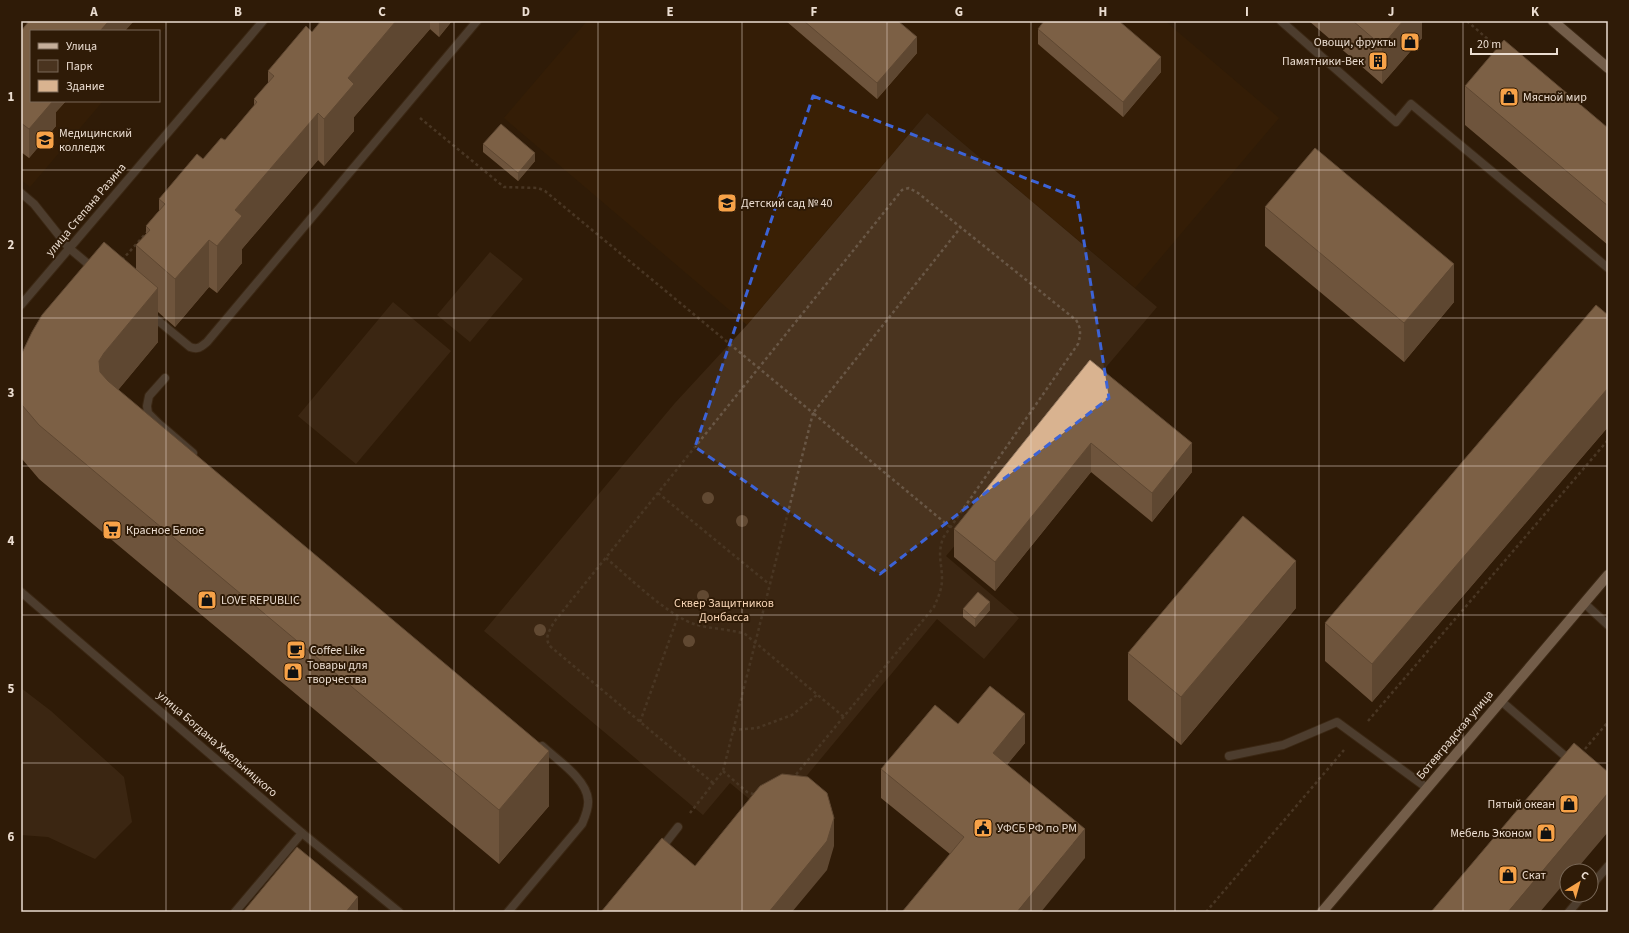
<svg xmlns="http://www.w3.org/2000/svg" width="1629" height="933" viewBox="0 0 1629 933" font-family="'Source Sans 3',sans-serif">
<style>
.built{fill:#3a2005}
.green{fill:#4a341f}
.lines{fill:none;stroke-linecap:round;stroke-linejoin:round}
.service-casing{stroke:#493623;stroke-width:10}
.minor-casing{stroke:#493623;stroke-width:10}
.primary-casing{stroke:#493623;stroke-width:12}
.path{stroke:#695746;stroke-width:2.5;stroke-dasharray:3 3;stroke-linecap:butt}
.service{stroke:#72675d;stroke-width:8}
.minor{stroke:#72675d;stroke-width:8}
.primary{stroke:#c5ae9a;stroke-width:10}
.tree{fill:#9d8167}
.wall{fill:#bb9a7c}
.shaded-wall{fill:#987d65}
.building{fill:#d9b390;stroke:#987d65}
.marked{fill:none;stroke:#3c63d7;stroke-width:3;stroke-dasharray:8 5;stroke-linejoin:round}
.grid{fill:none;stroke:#ebddd1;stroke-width:1;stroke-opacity:0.55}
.labels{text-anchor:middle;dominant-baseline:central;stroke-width:4;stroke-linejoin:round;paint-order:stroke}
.poi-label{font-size:12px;fill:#ebddd1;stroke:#2f1b07;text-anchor:start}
.street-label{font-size:12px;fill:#ebddd1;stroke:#2f1b07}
.park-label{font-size:12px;fill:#f7d5b6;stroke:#2f1b07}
.neatline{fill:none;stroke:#ebddd1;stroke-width:1.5}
.grid-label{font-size:13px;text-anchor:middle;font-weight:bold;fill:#ebddd1}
</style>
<rect width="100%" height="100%" fill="#2f1b07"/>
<path class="built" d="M21 21H171L159 35V31H31V101H103L30 187 21 180Z
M587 21H1165L1279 118 1135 288 927 113 747 325 504 118Z"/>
<path class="green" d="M927 113 1157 307 946 556 1019 618 984 659 937 619 789 797 759 807 730 783 703 815 484 631 675 403 747 325Z
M490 252 523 279 470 342 437 315Z
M393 302 451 351 356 464 298 416Z
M21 688 51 711 124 777 132 822 95 859 48 837 21 835Z"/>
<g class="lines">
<g class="service-casing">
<path id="service" d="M1281 21 1396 122 1411 104 1608 268
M21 193 34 204 69 248 94 269
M150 314 190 347C198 350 201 347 207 342L477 21
M165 378 149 396 147 406 148 413 158 423 193 453
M1584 603 1608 625
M1501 701 1572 762
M1229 756 1283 745 1337 722 1427 788
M660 850 678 827
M1591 886 1608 866
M235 912 302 833
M508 912 582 824C585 817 589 808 588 800 587 779 556 759 542 746
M1569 912 1583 895"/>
</g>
<g class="minor-casing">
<path id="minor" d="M21 305 263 21
M21 592 302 833 399 912"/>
</g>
<g class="primary-casing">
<path id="primary" d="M1553 21 1608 68
M1322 912 1608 575"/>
</g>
<path class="path" d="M1467 21 1499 49
M420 118 504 187 538 188 545 191 813 413 723 771 690 813
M122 260 148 231
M658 493 769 584
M950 527 813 413 961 227
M606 558C629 577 669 617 697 625 713 629 729 629 745 634L844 717
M1368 721 1608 440
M640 722 678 616
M733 730 757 728 792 715 817 695
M1585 749 1608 722
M723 771 747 792 756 795
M713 783 551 647C543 639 550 630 554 622L902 190 909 188 918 193 1076 320C1081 328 1081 334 1078 344L943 538C937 556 942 562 942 579 942 589 938 598 934 607L794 777
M1206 912 1344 750"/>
<use href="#service" class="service"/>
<use href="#minor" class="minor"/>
<use href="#primary" class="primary"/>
</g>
<g class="tree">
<circle cx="708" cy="498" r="6"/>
<circle cx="742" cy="521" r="6"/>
<circle cx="703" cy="596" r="6"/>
<circle cx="540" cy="630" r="6"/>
<circle cx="689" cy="641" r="6"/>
</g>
<path class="wall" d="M321 21H452L439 37 430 29 354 117V131L324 166 318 160 242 249V263L217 293 209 287 175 327 158 312V342L118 390 549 806 499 864 39 479 22 459 21 452V355L136 270V245L146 234V226L159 211V199L225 140 254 106V99L268 83V71L312 32Z
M786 21H898L917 53 877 99Z
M1309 21H1422V38L1382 84Z
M1038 29 1161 72 1123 117 1038 44Z
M21 31 31 101H66L56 112V126L29 158 21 152Z
M1465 86 1608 128V245L1465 125Z
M483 144 535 161 518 181 483 152Z
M1265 207 1454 302 1404 362 1265 246Z
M1608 315V427L1372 702 1325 661V623Z
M1090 360 1192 472 1152 522 1091 472 995 591 954 557V529Z
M1296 608 1181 745 1128 700V653Z
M963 609 990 610 975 627 963 617Z
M958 724 1025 743 1007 764 1085 858 950 854 881 798V769Z"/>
<path class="shaded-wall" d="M109 21H134L125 31H100Z
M396 21H430V29L354 117V131L324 166V119L348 78Z
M439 21H452L439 37Z
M1403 21H1422V38L1382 84V46Z
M917 37V53L877 99V83Z
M1161 57V72L1123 117V102Z
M49 101H66L56 112V126L29 158V129Z
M318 113V160L242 249V263L217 293V246L235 210Z
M535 153V161L518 181V173Z
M209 240V287L175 327V279Z
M1454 264V302L1404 362V323Z
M158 288V342L104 407 99 415V361L104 353Z
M1608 388V427L1372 702V664Z
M1091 443V472L995 591V562Z
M1192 443V472L1152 522V493Z
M1296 561V608L1181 745V697Z
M990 602V610L975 627V619Z
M1025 714V743L993 782V753Z
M549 751V806L499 864V810Z
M1608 793V832L1575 871H1567V880L1540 912H1508Z
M834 818V846L827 870 792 912H769Z
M1085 829V858L1041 912H1017Z
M358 897V912H346Z"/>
<path class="building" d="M29 21H109L100 31H31V101H53L29 129 21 123V31Z
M321 21H396L348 78 354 84 324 119 318 113 235 210 242 216 217 246 209 240 175 279 136 245 150 230 146 226 165 204 159 199 197 154 203 159 221 138 225 140 257 102 254 99 274 76 268 71 306 26 312 32Z
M804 21H898L917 37 877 83Z
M1044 21H1119L1161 57 1123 102 1038 29Z
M1353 21H1403L1382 46Z
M1504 40 1608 128V206L1465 86Z
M501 124 535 153 518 173 483 144Z
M1315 148 1454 264 1404 323 1265 207Z
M104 242 158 288 104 353 99 361 100 372 108 381 549 751 499 810 39 425 22 405 21 398V355L32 332 42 315Z
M1596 305 1608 315V388L1372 664 1325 623Z
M1090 360 1192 443 1152 493 1091 443 995 562 954 529Z
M1243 516 1296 561 1181 697 1128 653Z
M978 592 990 602 975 619 963 609Z
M990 686 1025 714 993 753 1085 829 1017 912H902L964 837 881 769 935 705 958 724Z
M1574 743 1608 772V793L1508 912H1431Z
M782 774 808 777 827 793 834 818 827 841 769 912H601L662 838 695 866 760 786Z
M297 847 358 897 346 912H243Z"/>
<path d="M0 0H1629V933H0ZM813 96 1077 198 1109 398 880 574 695 447Z" fill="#2f1b07" fill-opacity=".55" fill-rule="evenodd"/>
<path class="marked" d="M813 96 1077 198 1109 398 880 574 695 447Z"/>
<path class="grid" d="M166 21V912M310 21V912M454 21V912M598 21V912M742 21V912M887 21V912M1031 21V912M1175 21V912M1319 21V912M1463 21V912M21 170H1608M21 318H1608M21 466H1608M21 615H1608M21 763H1608"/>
<defs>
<g id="shop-square" transform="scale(1)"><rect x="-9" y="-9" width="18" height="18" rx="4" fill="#f7a248" stroke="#2f1b07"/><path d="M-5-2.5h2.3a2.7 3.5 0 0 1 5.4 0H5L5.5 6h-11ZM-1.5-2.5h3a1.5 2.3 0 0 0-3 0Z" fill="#111"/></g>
<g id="building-square" transform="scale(1)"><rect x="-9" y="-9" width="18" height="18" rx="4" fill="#f7a248" stroke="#2f1b07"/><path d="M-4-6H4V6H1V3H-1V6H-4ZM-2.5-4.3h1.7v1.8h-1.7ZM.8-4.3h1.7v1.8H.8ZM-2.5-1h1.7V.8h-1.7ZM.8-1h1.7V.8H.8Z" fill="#111"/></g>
<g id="university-square" transform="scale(1)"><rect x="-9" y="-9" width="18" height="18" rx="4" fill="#f7a248" stroke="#2f1b07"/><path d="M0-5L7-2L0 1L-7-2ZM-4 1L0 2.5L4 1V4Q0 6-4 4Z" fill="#111"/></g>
<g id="school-square" transform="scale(1)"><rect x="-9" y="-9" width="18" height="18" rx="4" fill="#f7a248" stroke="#2f1b07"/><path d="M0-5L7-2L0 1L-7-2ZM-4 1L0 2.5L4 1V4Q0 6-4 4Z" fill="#111"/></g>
<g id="supermarket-square" transform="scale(1)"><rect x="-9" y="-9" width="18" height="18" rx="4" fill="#f7a248" stroke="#2f1b07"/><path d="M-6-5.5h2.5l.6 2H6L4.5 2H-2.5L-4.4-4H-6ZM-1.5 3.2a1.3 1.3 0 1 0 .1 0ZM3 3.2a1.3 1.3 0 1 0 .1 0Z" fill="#111"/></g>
<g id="cafe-square" transform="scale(1)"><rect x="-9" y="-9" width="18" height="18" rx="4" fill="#f7a248" stroke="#2f1b07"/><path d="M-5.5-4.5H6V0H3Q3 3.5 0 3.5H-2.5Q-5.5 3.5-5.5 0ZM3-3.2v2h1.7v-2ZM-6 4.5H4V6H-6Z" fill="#111"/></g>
<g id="civic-square" transform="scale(1)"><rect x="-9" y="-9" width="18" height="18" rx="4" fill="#f7a248" stroke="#2f1b07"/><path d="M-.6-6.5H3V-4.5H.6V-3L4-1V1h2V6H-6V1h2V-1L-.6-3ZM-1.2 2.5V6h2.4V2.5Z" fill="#111"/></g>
</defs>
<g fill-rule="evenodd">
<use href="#shop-square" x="1410" y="42"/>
<use href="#building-square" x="1378" y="61"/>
<use href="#shop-square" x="1509" y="97"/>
<use href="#university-square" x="45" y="140"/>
<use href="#school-square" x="727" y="203"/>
<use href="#supermarket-square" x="112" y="530"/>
<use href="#shop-square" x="207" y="600"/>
<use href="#cafe-square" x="296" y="650"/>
<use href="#shop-square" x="293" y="672"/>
<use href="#shop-square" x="1569" y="804"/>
<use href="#civic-square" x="983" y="828"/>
<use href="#shop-square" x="1546" y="833"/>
<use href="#shop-square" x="1508" y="875"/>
</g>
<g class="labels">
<g class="poi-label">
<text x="1396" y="42" text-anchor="end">Овощи, фрукты</text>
<text x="1364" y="61" text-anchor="end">Памятники-Век</text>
<text x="1523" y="97">Мясной мир</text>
<text x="59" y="133">Медицинский<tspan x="59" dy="14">колледж</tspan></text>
<text x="741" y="203">Детский сад № 40</text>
<text x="126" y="530">Красное Белое</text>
<text x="221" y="600">LOVE REPUBLIC</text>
<text x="310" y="650">Coffee Like</text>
<text x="307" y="665">Товары для<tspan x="307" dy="14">творчества</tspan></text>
<text x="1555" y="804" text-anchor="end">Пятый океан</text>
<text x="997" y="828">УФСБ РФ по РМ</text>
<text x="1532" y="833" text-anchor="end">Мебель Эконом</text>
<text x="1522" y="875">Скат</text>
</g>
<g class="street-label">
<text transform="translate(86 210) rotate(-50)">улица Степана Разина</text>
<text transform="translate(1455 735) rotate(-50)">Ботевградская улица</text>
<text transform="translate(217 744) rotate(41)">улица Богдана Хмельницкого</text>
</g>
<g class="park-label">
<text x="724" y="603">Сквер Защитников<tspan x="724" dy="14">Донбасса</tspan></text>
</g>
</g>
<rect width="1629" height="933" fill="none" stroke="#2f1b07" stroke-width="44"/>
<rect x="30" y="30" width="130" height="72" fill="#2f1b07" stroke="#7a6958"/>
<rect x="38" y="43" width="20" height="6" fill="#c5ae9a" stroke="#7a6958"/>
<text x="66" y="50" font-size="12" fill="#ebddd1">Улица</text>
<rect x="38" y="60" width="20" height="12" fill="#4a341f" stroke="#7a6958"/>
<text x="66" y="70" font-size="12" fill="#ebddd1">Парк</text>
<rect x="38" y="80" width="20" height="12" fill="#d9b390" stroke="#7a6958"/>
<text x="66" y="90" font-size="12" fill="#ebddd1">Здание</text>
<g transform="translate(1579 883) rotate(37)"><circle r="19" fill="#2f1b07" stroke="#7a6958"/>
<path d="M0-3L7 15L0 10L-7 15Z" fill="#f7a248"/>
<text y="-6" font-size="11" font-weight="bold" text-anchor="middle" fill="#ebddd1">С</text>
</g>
<path d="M1471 48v6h86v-6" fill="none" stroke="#ebddd1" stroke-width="2"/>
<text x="1477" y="48" font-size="12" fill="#ebddd1" stroke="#2f1b07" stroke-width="3" paint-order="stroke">20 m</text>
<rect x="22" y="22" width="1585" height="889" class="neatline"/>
<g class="grid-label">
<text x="94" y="16">A</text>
<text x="238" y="16">B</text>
<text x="382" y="16">C</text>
<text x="526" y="16">D</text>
<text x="670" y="16">E</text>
<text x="814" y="16">F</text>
<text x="959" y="16">G</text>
<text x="1103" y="16">H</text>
<text x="1247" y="16">I</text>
<text x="1391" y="16">J</text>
<text x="1535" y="16">K</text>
<text x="11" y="101">1</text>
<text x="11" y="249">2</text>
<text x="11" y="397">3</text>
<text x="11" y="545">4</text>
<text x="11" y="693">5</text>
<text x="11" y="841">6</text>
</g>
</svg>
